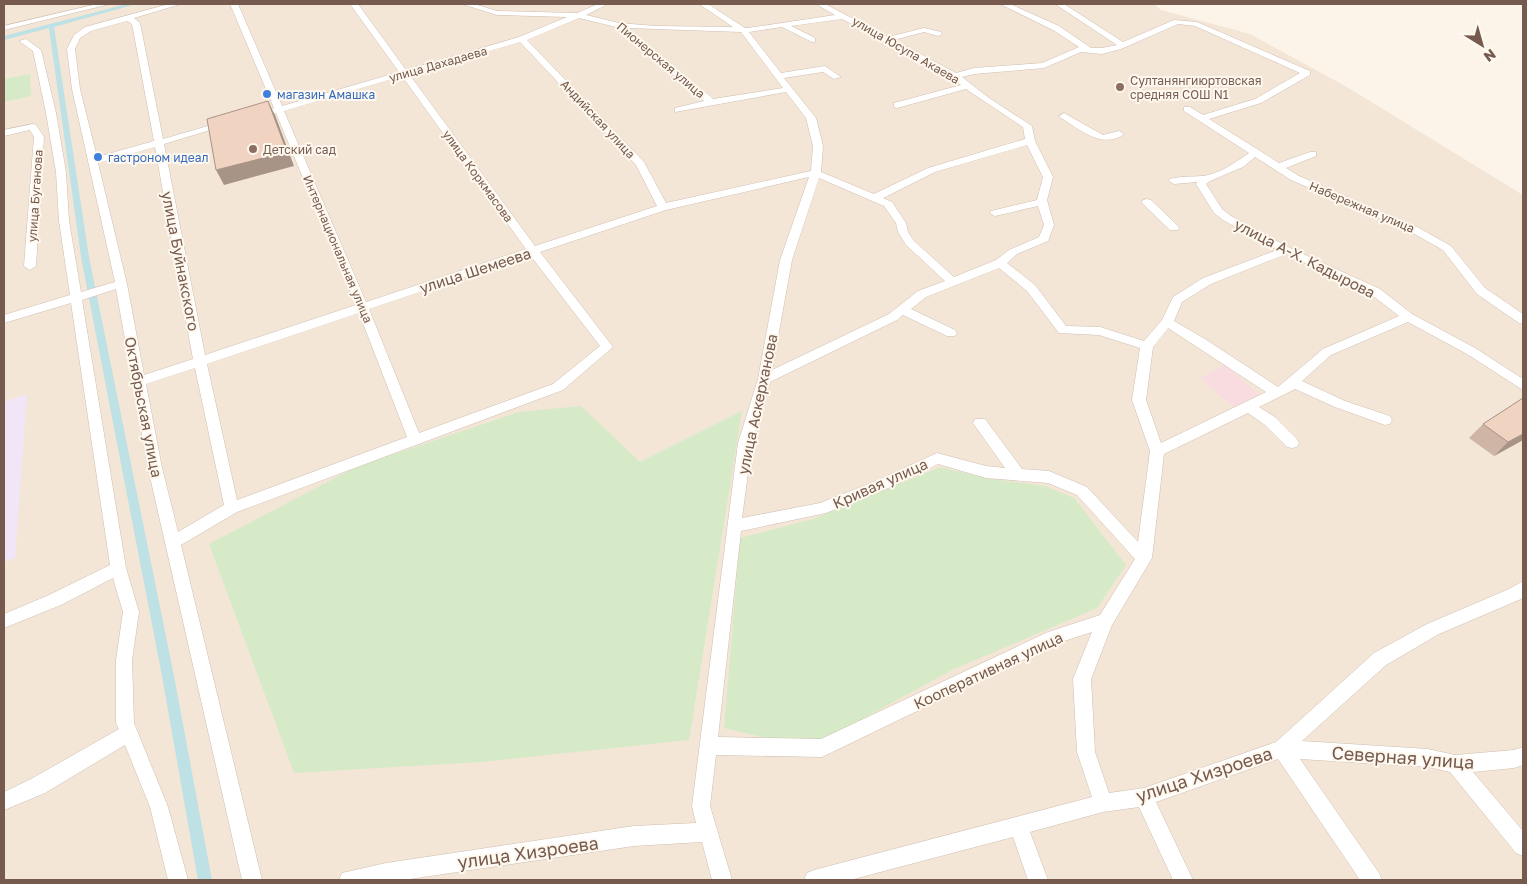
<svg xmlns="http://www.w3.org/2000/svg" width="1527" height="884" viewBox="0 0 1527 884" font-family="'Golos Text',sans-serif">
<style>
.residential{fill:#f3e6d7}
.education{fill:#f1e5f8}
.medical{fill:#f9dce0}
.green{fill:#d6eac7}
.lines{fill:none;stroke-linecap:round;stroke-linejoin:round}
.canal{fill:#bde1e5;fill-rule:evenodd}
.minor-casing{stroke:#d0beb1;stroke-width:1}
.minor{fill:#fff;fill-rule:evenodd}
.wall{fill:#ceb5a6}
.shaded-wall{fill:#a89487}
.building{fill:#f0d3c1;stroke:#a89487}
.education-dot{fill:#8d6e63;stroke:#fef8ef;stroke-width:2}
.shop-dot{fill:#3f7fe0;stroke:#fef8ef;stroke-width:2}
.labels{text-anchor:middle;dominant-baseline:central;stroke-width:4;stroke-linejoin:round;paint-order:stroke}
.far-street-label{font-size:12px;fill:#765a4d;stroke:#fef8ef}
.far-education-label{font-size:12px;fill:#785e54;stroke:#fef8ef;text-anchor:start}
.far-shop-label{font-size:12px;fill:#366cbe;stroke:#fef8ef;text-anchor:start}
.street-label{font-size:15px;fill:#765a4d;stroke:#fef8ef}
.near-street-label{font-size:18px;fill:#765a4d;stroke:#fef8ef}
</style>
<rect width="100%" height="100%" fill="#fcf4e9"/>
<path class="residential" d="M4 4H1154L1161 10 1250 34 1347 87 1523 195V880H4Z"/>
<path class="education" d="M27 394 15 558 4 562V402Z"/>
<path class="medical" d="M1224 365 1261 396 1233 407 1200 378Z"/>
<path class="green" d="M30 74 31 96 4 102V79Z
M581 406 640 462 742 411 689 740 481 762 294 773 209 544 356 467 519 412Z
M940 467 985 478 1045 486 1074 498 1126 565 1097 608 952 670 809 748 724 728 740 538 813 519Z"/>
<g class="lines">
<path class="canal" d="M127 4H136L54 27 89 257 174 676 212 880H198L162 676 81 257 49 28 4 40V36Z"/>
<g class="minor-casing">
<path id="minor" d="M97 4H110L4 30V26Z
M169 4H181L134 18 140 23 163 139 225 121 230 124 164 144 205 355 356 305 276 113 256 119 251 116 274 108 230 4H238L282 106 399 72 350 4H358L406 70 519 37 567 17 497 15 462 4H474L497 11 577 13 598 4H608L586 15 619 23 655 26 733 27 699 4H708L745 28H748L835 15 816 4H825L888 37 924 28 941 32 942 34 938 36 924 32 894 40 956 73 974 68 1042 63 1079 47 1053 30 1000 4H1010L1059 26 1091 48H1102L1117 45 1055 4H1064L1123 42 1174 20 1197 22 1310 71V75L1261 103 1209 119 1279 163 1310 152H1316V156L1286 168 1299 176 1419 228 1451 246 1485 288 1523 314V324L1519 323 1477 294 1443 250 1411 232 1291 180 1255 157 1243 167 1210 181 1206 184 1222 209 1231 216 1290 248 1380 289 1412 314 1475 348 1523 379V390L1467 354 1408 322 1331 355 1302 381 1345 401 1390 416 1392 420 1390 424 1385 425 1335 407 1295 389 1259 407 1275 417 1297 439 1299 443 1297 447 1292 448 1287 447 1265 425 1248 413 1164 454 1152 558 1112 625 1091 679 1095 752 1109 793 1144 788 1276 742 1374 653 1427 624 1509 589 1523 581V597L1521 599 1439 634 1386 665 1302 741 1428 749 1455 755 1514 750 1523 747V765L1514 768 1473 772 1523 831V856L1516 853 1450 772 1428 767 1300 759 1379 873 1382 880H1360L1278 759 1156 802 1193 880H1173L1139 807 1103 812 1030 832 1048 880H1028L1013 837 850 880H804L807 873 814 870 1092 797 1077 752 1073 679 1092 632 1058 643 822 757 716 755 710 806 732 880H712L702 842 634 846 403 880H339L342 873 386 863 634 826 696 823 692 806 738 443 758 379 780 260 809 177 666 210 540 252 613 347 563 390 237 512 181 545 262 880H242L148 468 116 289 82 300 126 568 139 612 132 660 134 723 168 807 188 880H168L150 807 125 745 45 793 4 810V792L31 779 119 729 116 723V660L123 612 113 578 61 605 4 628V614L49 595 110 565 71 303 4 323V315L70 295 59 221 56 172 46 113 33 51 19 41 26 39 41 50 56 113 66 172 69 221 81 292 115 282 72 89 67 49 74 35 85 27ZM579 18 616 27 704 101 675 108V112L786 92 806 118 813 146 811 171 666 203 644 162 527 40ZM842 19 952 78 961 85 894 103V107L897 108 966 89 1023 127 1025 139 928 168 874 194 821 172 823 146 816 118 784 78 823 72 834 79 841 77 825 66 781 73 749 32 782 27 812 42H815V38L791 26ZM127 21 132 24 154 141 97 157 80 89 75 49 80 38 91 31ZM1178 24 1195 26 1300 73 1255 99 1203 115 1190 107H1184V111L1249 153C1236 162 1218 175 1202 176 1191 177 1181 176 1170 179L1169 181 1174 184 1197 182 1196 184 1214 213 1223 220 1277 250 1203 278 1173 297 1162 320 1144 341 1100 327 1066 326 1035 285 1007 263 1017 254 1048 241 1054 225 1047 200 1053 177 1035 141 1032 126 989 98 962 77 974 74 1044 68 1081 52 1102 54 1121 49ZM628 28 741 32 783 88 713 99ZM520 42 636 165 657 206 535 246 409 74ZM402 76 526 249 366 302 284 111ZM1027 145 1043 177 1037 200 991 211 990 213 995 216 1038 206 1044 225 1039 237 1009 250 996 260 954 277 914 241 908 232 906 223 892 202 883 198 935 172ZM155 147 193 359 144 375 127 284 98 163ZM819 178 884 206 896 223 898 232 906 245 945 281 918 291 889 314 772 370 792 260ZM1286 254 1372 295 1399 316 1323 349 1278 387 1205 339 1174 321 1182 302 1211 284ZM530 255 600 346 553 384 419 433 369 309ZM999 268 1027 291 1059 333 1099 335 1140 348 1132 400 1150 451 1138 542 1087 487 1049 471 1022 469 985 419H975L973 423 1005 468 986 466 937 453 876 481 820 503 742 518 752 443 770 382 897 320 903 315 947 336H955L957 333 955 330 911 309 926 297ZM359 313 407 437 237 500 207 364ZM1168 328 1266 392 1161 443 1146 400 1153 347ZM195 368 224 505 178 532 162 468 146 384ZM938 464 986 478 1048 483 1077 495 1135 559 1100 615 1048 632 821 739 718 737 741 531 826 513 886 489Z
M1064 113 1103 135 1119 131 1124 134C1103 150 1079 129 1061 118L1059 116Z
M33 124 36 125 44 137 36 266 30 270 24 266 34 137 30 130 4 136V130Z
M1147 199 1151 200 1178 226 1179 228 1178 230H1170L1143 204 1142 202 1143 200Z"/>
</g>
<use href="#minor" class="minor"/>
</g>
<path class="wall" d="M1523 398V440L1494 456 1469 438 1483 424Z"/>
<path class="shaded-wall" d="M268 101 275 115 294 166 224 185 216 170Z
M1523 434V440L1494 456 1508 442Z"/>
<path class="building" d="M268 101 287 152 216 170 207 119Z
M1523 398V434L1508 442 1483 424Z"/>
<g class="education-dot">
<circle cx="1120" cy="87" r="5"/>
<circle cx="253" cy="149" r="5"/>
</g>
<g class="shop-dot">
<circle cx="267" cy="94" r="5"/>
<circle cx="98" cy="157" r="5"/>
</g>
<g class="labels">
<g class="far-street-label">
<text transform="translate(906 50) rotate(30)">улица Юсупа Акаева</text>
<text transform="translate(661 60) rotate(40)">Пионерская улица</text>
<text transform="translate(438 64) rotate(-16)">улица Дахадаева</text>
<text transform="translate(598 119) rotate(47)">Андийская улица</text>
<text transform="translate(478 176) rotate(54)">улица Коркмасова</text>
<text transform="translate(35 196) rotate(-86)">улица Буганова</text>
<text transform="translate(1362 207) rotate(23)">Набережная улица</text>
<text transform="translate(338 249) rotate(67)">Интернациональная улица</text>
</g>
<g class="far-education-label">
<text x="1130" y="80">Султанянгиюртовская<tspan x="1130" dy="14">средняя СОШ N1</tspan></text>
<text x="263" y="149">Детский сад</text>
</g>
<g class="far-shop-label">
<text x="277" y="94">магазин Амашка</text>
<text x="108" y="157">гастроном идеал</text>
</g>
<g class="street-label">
<text transform="translate(1305 258) rotate(27)">улица А-Х. Кадырова</text>
<text transform="translate(181 261) rotate(79)">улица Буйнакского</text>
<text transform="translate(475 270) rotate(-18)">улица Шемеева</text>
<text transform="translate(757 404) rotate(-78)">улица Аскерханова</text>
<text transform="translate(144 407) rotate(79)">Октябрьская улица</text>
<text transform="translate(880 483) rotate(-24)">Кривая улица</text>
<text transform="translate(988 670) rotate(-25)">Кооперативная улица</text>
</g>
<g class="near-street-label">
<text transform="translate(1403 757) rotate(4)">Северная улица</text>
<text transform="translate(1204 774) rotate(-18)">улица Хизроева</text>
<text transform="translate(528 852) rotate(-8)">улица Хизроева</text>
</g>
</g>
<rect width="1527" height="884" fill="none" stroke="#765a4d" stroke-width="10"/>
<g transform="translate(1482 45) rotate(143)" stroke="#fef8ef" stroke-width="4" paint-order="stroke">
<path d="M0-4L9 19L0 12L-9 19Z" fill="#765a4d"/>
<text y="-8" font-size="14" font-weight="bold" text-anchor="middle" fill="#765a4d">N</text>
</g>
</svg>
